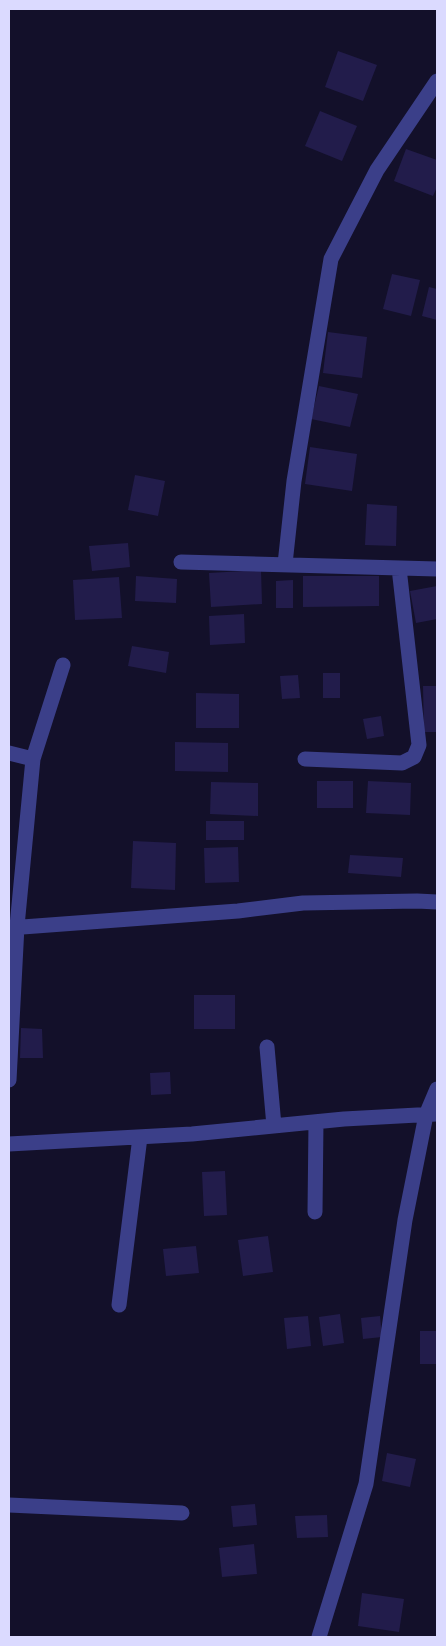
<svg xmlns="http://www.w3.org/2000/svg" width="446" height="1646" viewBox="0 0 446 1646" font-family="'Fira Sans Condensed',sans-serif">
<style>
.building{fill:#221c4b}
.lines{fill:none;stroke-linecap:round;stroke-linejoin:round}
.street{stroke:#3b3f89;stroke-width:15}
</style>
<rect width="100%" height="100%" fill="#13102a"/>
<path class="building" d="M338 51 377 65 363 101 325 87Z
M320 111 357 126 342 161 305 146Z
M406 149 437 160V187L433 196 394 181Z
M392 274 420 280 411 316 383 309Z
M429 287 437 289V320L422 316Z
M328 332 367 337 362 378 323 373Z
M319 386 358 394 350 427 311 419Z
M310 447 357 454 352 491 305 484Z
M135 475 165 481 158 516 128 510Z
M367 504 397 506 396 546 365 545Z
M128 543 130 567 92 571 89 546Z
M261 570 262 604 211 607 209 573Z
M136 576 177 579 176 603 135 601Z
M303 576H379V606L303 607Z
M119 577 122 618 75 620 73 580Z
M293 580V608H276V581Z
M437 586V619L416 623 410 591Z
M244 614 245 643 210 645 209 616Z
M132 646 169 652 166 673 128 666Z
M323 673H340V698H323Z
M298 675 300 698 282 699 280 676Z
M423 686H437V732H424Z
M196 693 239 694V728H196Z
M381 716 384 736 367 739 363 719Z
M175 742 228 743V772L175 771Z
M317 781H353V808H317Z
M368 781 411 783 410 815 366 813Z
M211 782 258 783V816L210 814Z
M206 821H244V840H206Z
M133 841 176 843 175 890 131 888Z
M238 847 239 882 205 883 204 848Z
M350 855 403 858 401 877 348 873Z
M194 995H235V1029H194Z
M21 1028 42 1029 43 1058H20Z
M170 1072 171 1094 151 1095 150 1073Z
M225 1171 227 1215 204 1216 202 1172Z
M268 1236 273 1272 243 1276 238 1240Z
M196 1246 199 1273 166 1276 163 1249Z
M340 1314 344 1343 323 1346 319 1317Z
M308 1316 311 1346 287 1349 284 1318Z
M380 1316 382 1337 363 1339 361 1318Z
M420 1331H437V1364H420Z
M387 1453 416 1459 410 1487 382 1481Z
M255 1504 257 1525 233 1527 231 1506Z
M327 1515 328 1537 297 1538 295 1516Z
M254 1544 257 1574 222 1577 219 1548Z
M362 1593 404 1599 399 1632 358 1626Z"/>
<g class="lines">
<path class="street" d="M181 562 437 569
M285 564 294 481 331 259 377 170 437 81
M9 753 33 759 63 665
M305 759 402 763 414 757 419 745 399 568
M9 928 238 911 303 903 417 901 437 902
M267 1047 274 1126
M9 1080 17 926 33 759
M9 1144 192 1134 344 1119 436 1114
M315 1212 316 1122
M119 1305 140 1137
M9 1505 182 1513
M319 1637 366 1484 405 1220 426 1115 437 1089"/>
</g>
<rect width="446" height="1646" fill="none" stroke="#dbdaff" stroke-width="20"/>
</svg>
